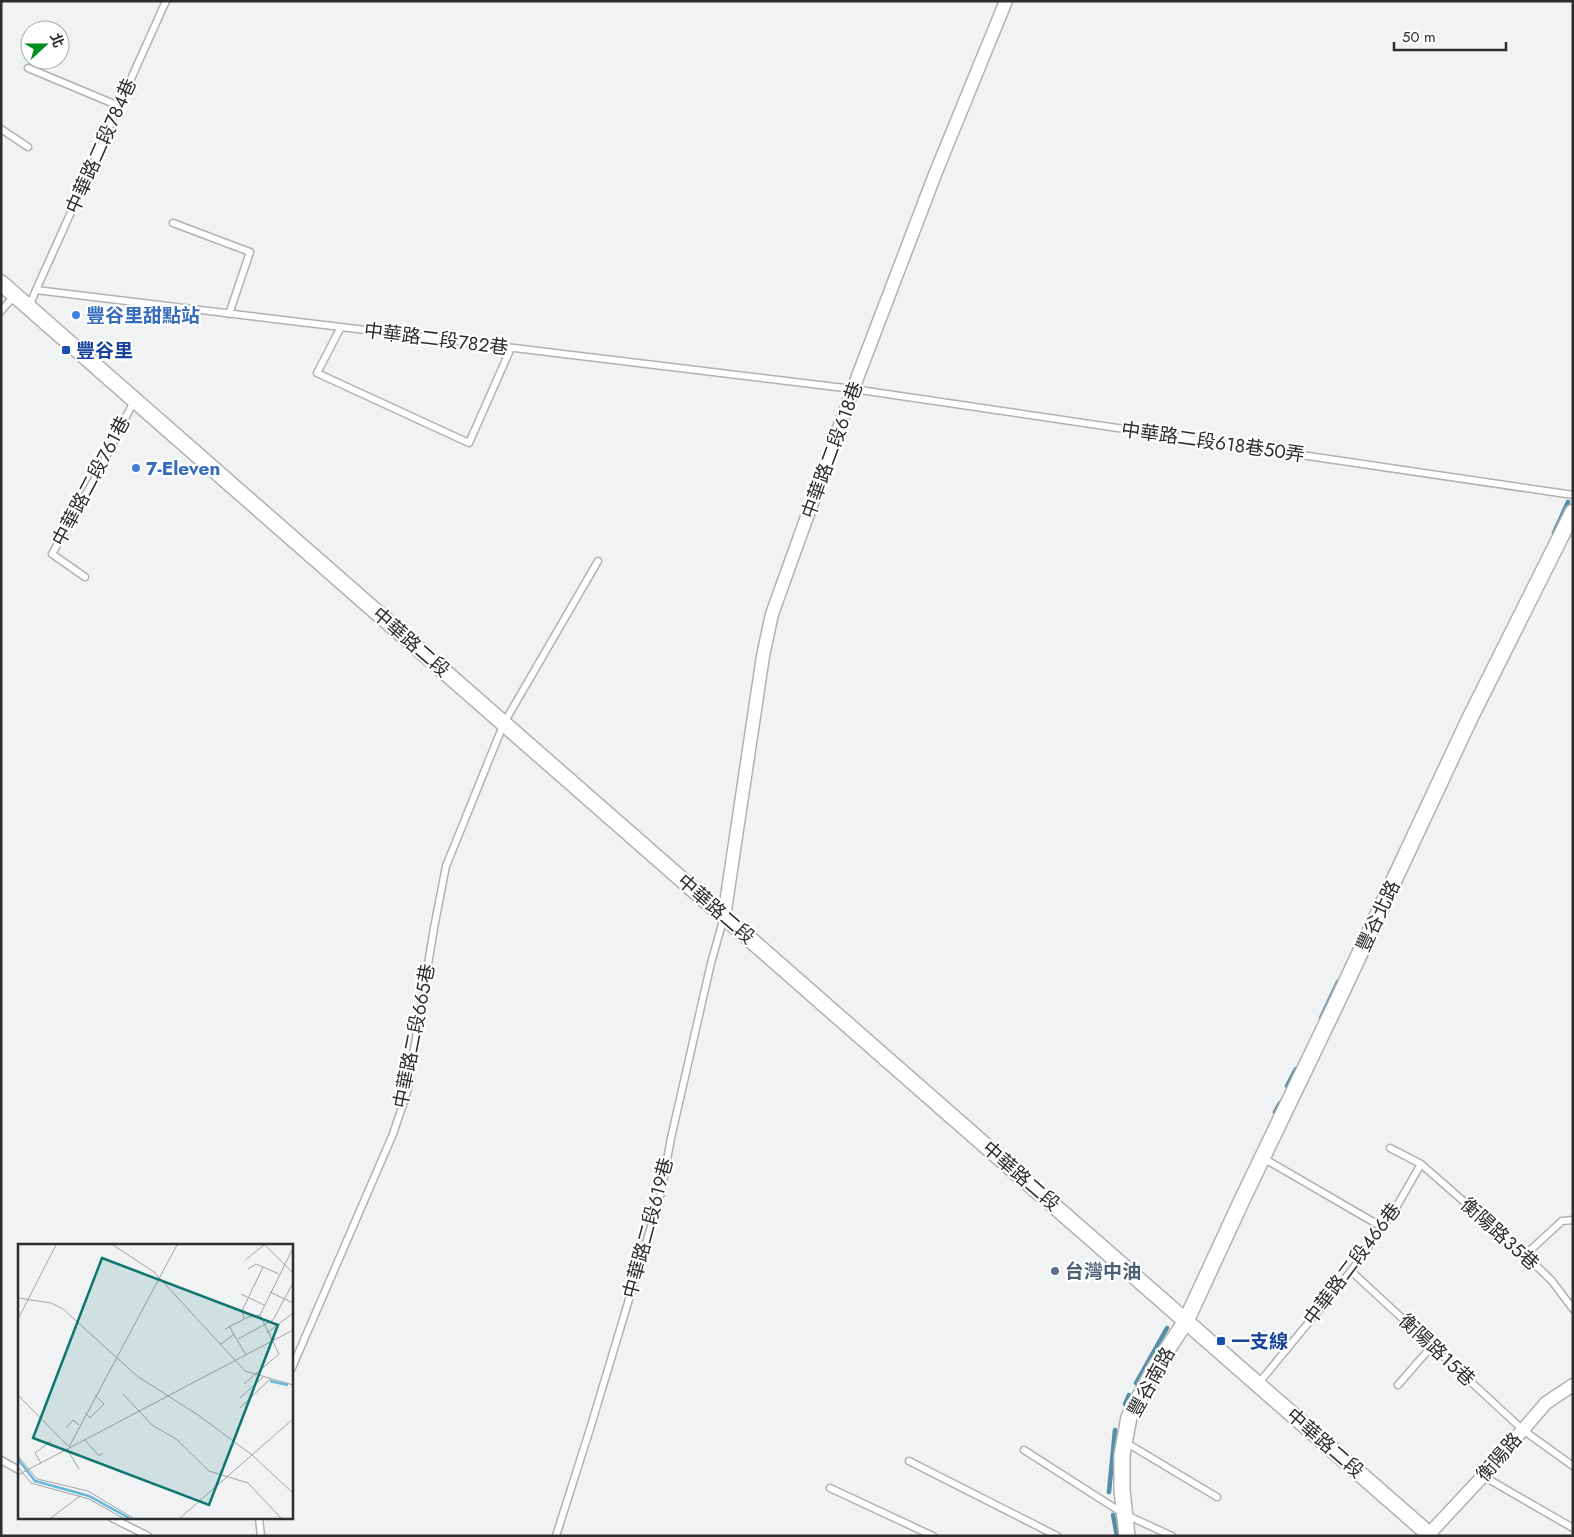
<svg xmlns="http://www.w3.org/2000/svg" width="1574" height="1537" viewBox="0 0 1574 1537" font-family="Jost,'Noto Sans TC',sans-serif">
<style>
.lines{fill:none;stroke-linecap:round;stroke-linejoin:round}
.stream{stroke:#558ea8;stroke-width:4.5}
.service-casing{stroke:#afb1b2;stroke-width:9}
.minor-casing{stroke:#afb1b2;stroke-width:15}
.tertiary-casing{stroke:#afb1b2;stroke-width:18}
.service{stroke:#fff;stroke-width:6}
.minor{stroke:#fff;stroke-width:12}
.tertiary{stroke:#fff;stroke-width:15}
.shop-dot{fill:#3f7fe0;stroke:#fff;stroke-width:2}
.transit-dot{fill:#1a4fb4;stroke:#fff;stroke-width:2}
.service-dot{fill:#5c6f8a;stroke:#fff;stroke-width:2}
.labels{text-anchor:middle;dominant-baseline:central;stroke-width:4.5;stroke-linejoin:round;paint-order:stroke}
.street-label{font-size:19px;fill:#2c2d2e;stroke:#fff}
.shop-label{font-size:19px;font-weight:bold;fill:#366cbe;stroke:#fff;text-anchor:start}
.transit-label{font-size:19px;font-weight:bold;fill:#164399;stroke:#fff;text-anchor:start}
.service-label{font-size:19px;font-weight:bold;fill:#4e5e75;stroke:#fff;text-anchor:start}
.inset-river{fill:none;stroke:#66b7dc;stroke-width:2.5}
.inset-road{fill:none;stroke:#a2a3a5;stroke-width:1}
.view{fill:#0f766e;fill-opacity:0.15;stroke:#0f766e;stroke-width:2.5}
.inset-edge{fill:none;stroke:#2c2d2e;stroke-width:2.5}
</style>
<rect width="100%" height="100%" fill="#f0f2f4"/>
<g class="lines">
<path class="stream" d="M1554 533 1568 502
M1321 1018 1338 982
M1287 1086 1296 1069
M1275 1112 1280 1103
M1136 1383 1167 1328
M1125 1404 1129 1395
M1109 1492 1115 1430
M1113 1515 1117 1536"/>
<g class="service-casing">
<path id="service" d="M28 68 119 106
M1 129 28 147
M173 223 250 252 229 314
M36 290 166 1
M29 307 36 290 853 389 1573 495
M1 311 15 295
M341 327 317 373 469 443 511 348
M85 577 52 554 94 480 134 401
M1390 1148 1421 1164 1525 1255 1552 1281 1573 1309
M1263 1158 1382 1227
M1525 1255 1562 1221 1573 1220
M1351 1271 1523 1430 1573 1466
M291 1370 393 1134 407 1092 434 928 446 866 504 723 598 561
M1258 1384 1351 1271 1394 1211 1421 1164
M1398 1385 1432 1346
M1125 1442 1217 1497
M1024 1450 1124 1514 1172 1536
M1 1460 19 1470
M909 1461 1057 1536
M1483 1476 1573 1528
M830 1488 933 1536
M112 1518 148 1536
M259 1518 261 1536
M556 1536 590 1429 661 1193 671 1138 711 963 724 917"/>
</g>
<g class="minor-casing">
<path id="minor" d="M724 917 763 656 772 614 853 389 936 172 1006 1
M1429 1534 1483 1476 1546 1403 1573 1385"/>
</g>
<g class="tertiary-casing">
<path id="tertiary" d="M1 283 1431 1536
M1127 1536 1122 1490V1455L1129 1417 1155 1368 1186 1321 1242 1200 1338 1000 1469 720 1573 512"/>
</g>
<use href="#service" class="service"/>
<use href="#minor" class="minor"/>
<use href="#tertiary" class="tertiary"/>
</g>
<g class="shop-dot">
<circle cx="76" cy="315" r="5"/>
<circle cx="136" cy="468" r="5"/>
</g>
<g class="transit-dot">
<rect x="61" y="345" width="10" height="10" rx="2.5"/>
<rect x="1216" y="1336" width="10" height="10" rx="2.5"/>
</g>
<circle class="service-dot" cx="1055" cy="1271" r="5"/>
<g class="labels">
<g class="street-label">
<text transform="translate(101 146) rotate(-66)">中華路二段784巷</text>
<text transform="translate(436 339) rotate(7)">中華路二段782巷</text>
<text transform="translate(1213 442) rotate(8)">中華路二段618巷50弄</text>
<text transform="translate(832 450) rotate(-70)">中華路二段618巷</text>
<text transform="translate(91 481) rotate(-62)">中華路二段761巷</text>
<text transform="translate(411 642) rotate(41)">中華路二段</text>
<text transform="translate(716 909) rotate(41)">中華路二段</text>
<text transform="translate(1378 916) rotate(-65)">豐谷北路</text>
<text transform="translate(414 1036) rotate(-79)">中華路二段665巷</text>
<text transform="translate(1021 1176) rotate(41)">中華路二段</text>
<text transform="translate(648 1228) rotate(-75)">中華路二段619巷</text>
<text transform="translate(1500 1234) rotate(42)">衡陽路35巷</text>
<text transform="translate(1352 1264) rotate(-53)">中華路二段466巷</text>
<text transform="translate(1437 1350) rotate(43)">衡陽路15巷</text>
<text transform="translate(1151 1382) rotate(-61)">豐谷南路</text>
<text transform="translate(1325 1443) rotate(41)">中華路二段</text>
<text transform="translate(1499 1457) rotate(-49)">衡陽路</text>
</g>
<g class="shop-label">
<text x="86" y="315">豐谷里甜點站</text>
<text x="146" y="468">7-Eleven</text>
</g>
<g class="transit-label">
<text x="76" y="350">豐谷里</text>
<text x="1231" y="1341">一支線</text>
</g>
<g class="service-label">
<text x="1065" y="1271">台灣中油</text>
</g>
</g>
<g transform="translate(18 1244)">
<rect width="275" height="275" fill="#f0f2f4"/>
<path class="inset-river" d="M252 137 270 141M0 215 17 237 71 252 111 274"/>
<path class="inset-road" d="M95 1 136 28 227 127 275 141M247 1 275 29M227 16 246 1M230 25 238 20 261 30M252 48 275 59M223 50 246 61M0 54 33 59 45 65 119 132 180 171 234 211 275 249M226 74 224 67 245 23M0 75 38 1M211 82 228 111M207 85 230 73 242 71M249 89 275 69M220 95 255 76 275 39M203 100 216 90M226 140 261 110 242 71 275 4M105 150 134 181 158 195 191 227 230 239 263 274M0 151 50 202M222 154 245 133M222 164 252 135M67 169 72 174 86 160 77 151M48 184 55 176 61 181M67 196 81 212 85 209M51 203 159 1M49 205 61 225M0 212 19 235 70 247 115 274M23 219 17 209 33 197M0 223 13 239 71 255 105 274M0 231 275 86M33 274 62 252M162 274 275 175"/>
<path class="view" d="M84 14 260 81 191 261 15 194Z"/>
<rect width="275" height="275" class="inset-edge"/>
</g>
<rect width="1574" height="1537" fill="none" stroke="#2c2d2e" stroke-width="5"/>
<g transform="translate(45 45) rotate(69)"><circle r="24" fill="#ffffff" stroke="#ababab"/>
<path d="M0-4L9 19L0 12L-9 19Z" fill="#028f21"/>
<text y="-8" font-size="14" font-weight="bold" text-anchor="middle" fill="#2c2d2e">北</text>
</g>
<path d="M1394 42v8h112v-8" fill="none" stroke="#2c2d2e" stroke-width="2.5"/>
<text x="1402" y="42" font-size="15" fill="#2c2d2e" stroke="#ffffff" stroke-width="4" paint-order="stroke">50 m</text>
</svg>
